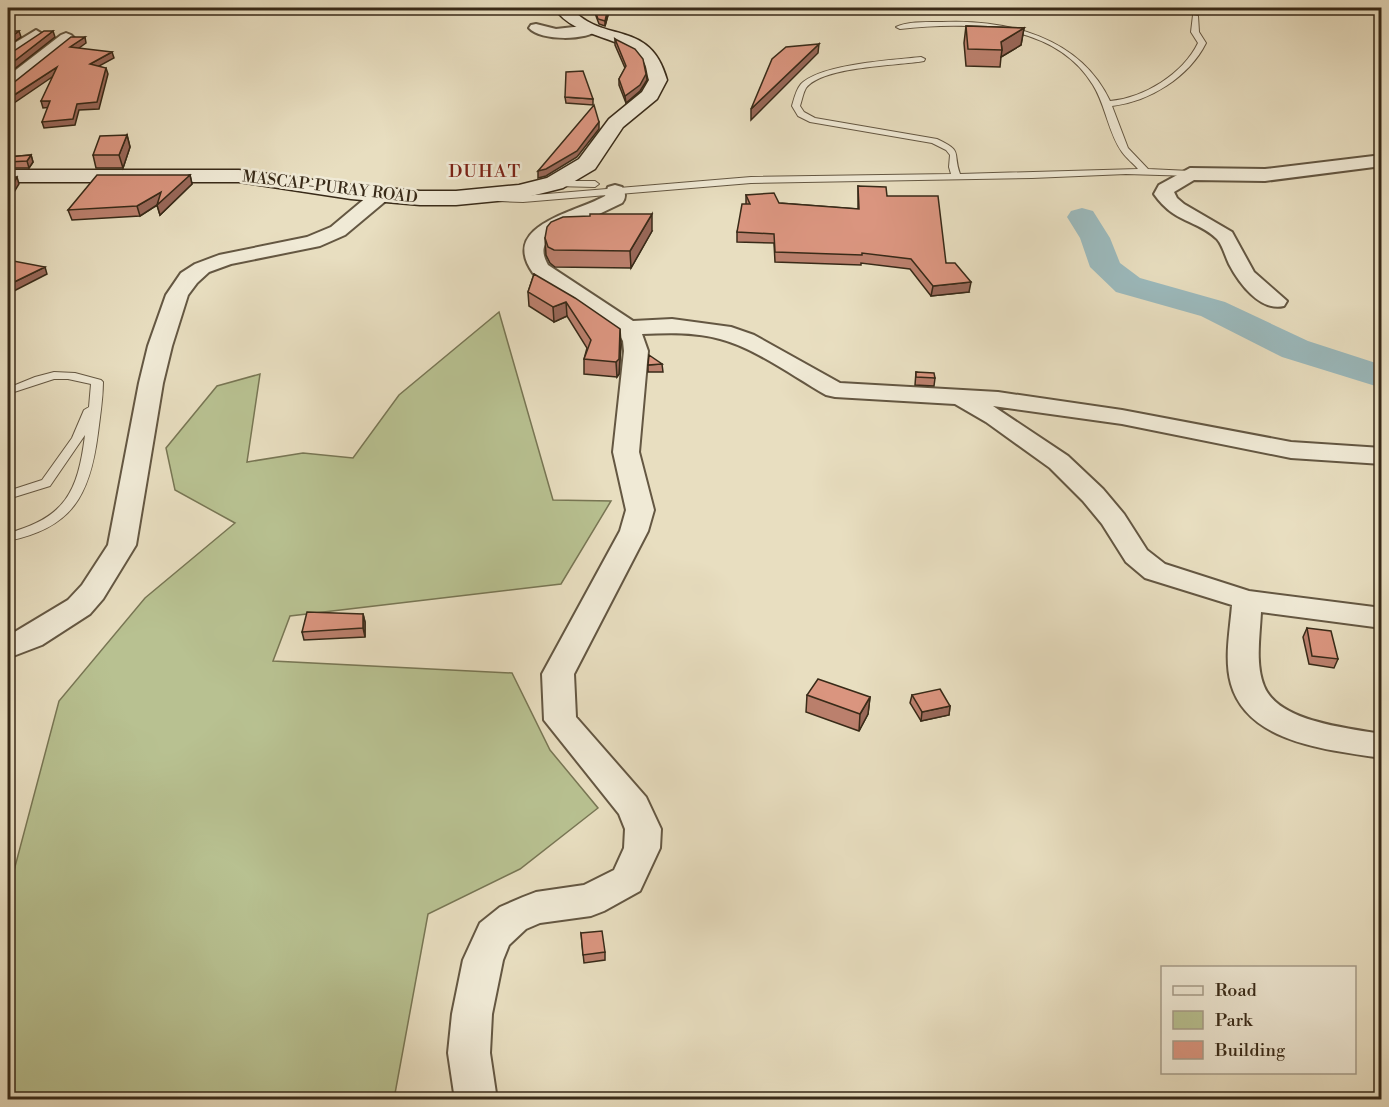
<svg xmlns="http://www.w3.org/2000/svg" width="1389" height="1107" viewBox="0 0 1389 1107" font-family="'Libre Bodoni',serif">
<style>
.green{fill:#b8c191;stroke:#787654;stroke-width:1.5}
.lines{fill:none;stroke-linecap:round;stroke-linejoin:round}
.river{fill:#9bb9bc;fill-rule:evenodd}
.lane-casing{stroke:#645742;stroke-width:2}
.street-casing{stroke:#645742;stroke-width:4}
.secondary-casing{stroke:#382a18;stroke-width:3}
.lane{fill:#f0ead6;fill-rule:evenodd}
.street{fill:#f0ead6;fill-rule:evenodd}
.secondary{fill:#f0ead6;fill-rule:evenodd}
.wall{fill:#bb806d;stroke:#382a18;stroke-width:1.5}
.shaded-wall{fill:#996859;stroke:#382a18;stroke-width:1.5}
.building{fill:#da957f;stroke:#382a18;stroke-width:1.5}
.labels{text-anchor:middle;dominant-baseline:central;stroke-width:5;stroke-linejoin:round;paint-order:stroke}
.far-street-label{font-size:16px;fill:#382a18;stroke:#f0ead6}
.far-neighbourhood-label{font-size:18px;letter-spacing:1.5px;fill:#7a1f14;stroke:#f0ead6}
</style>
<rect width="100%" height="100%" fill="#e8dec0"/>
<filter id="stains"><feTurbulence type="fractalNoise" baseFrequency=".00333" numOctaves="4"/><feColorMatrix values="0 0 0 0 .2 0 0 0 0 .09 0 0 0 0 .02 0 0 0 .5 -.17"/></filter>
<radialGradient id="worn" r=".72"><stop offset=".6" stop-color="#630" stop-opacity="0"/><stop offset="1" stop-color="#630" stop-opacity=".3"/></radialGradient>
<path class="green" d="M499 312 553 500 611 501 561 584 290 616 273 661 512 673 550 750 598 808 520 869 428 914 394 1099 8 1100V893L59 701 145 598 235 523 175 490 166 448 217 386 260 374 247 462 303 453 353 458 399 395Z"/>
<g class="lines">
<path class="river" d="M1082 208 1093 211 1110 238 1120 263 1140 278 1225 302 1308 341 1382 365V388L1282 357 1201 316 1116 292 1090 267 1080 238 1067 217 1071 211Z"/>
<g class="lane-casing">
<path id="lane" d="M1193 15 1198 16 1199 32 1206 43C1189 77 1149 102 1112 106L1128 148 1148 169 1190 171 1193 172V176L1126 174 1032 178 751 183 523 202 498 201 493 198 498 195 523 196 751 177 951 174 949 167 950 155 946 150 932 143 810 122 798 116 792 106C794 99 796 90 801 84 821 64 892 60 921 57L925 59 924 61C897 66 823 66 806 88 803 93 802 100 800 106L804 112 815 118 937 139C964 152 952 151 960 174L1138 169C1133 163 1127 159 1122 152 1108 132 1106 106 1093 85 1054 21 965 22 900 29L896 27C908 21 928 22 942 22 1007 19 1080 37 1110 101 1144 98 1183 74 1198 43L1191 32Z
M552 181H595L599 184 595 187 555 186 551 183Z
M54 372 75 373 101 380 103 382C103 399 100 416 98 433 90 496 72 528 8 541V533C65 518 78 492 85 435L50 486 8 499V491L42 480 72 438 84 410 89 407 91 384 68 379H54L8 394V388L35 377Z"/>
</g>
<g class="street-casing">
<path id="street" d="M536 24 556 29 592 25 599 29C588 41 540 41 529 28L531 25Z
M36 30 44 35 41 38 13 57 8 59V47Z
M66 33 71 35 74 38 71 41 14 87 8 89V76L61 35Z
M1382 155V166L1265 181 1194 180 1174 192 1177 198 1184 204 1232 232 1254 272 1287 301 1284 306C1260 312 1239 283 1229 264 1225 256 1223 246 1217 239 1196 219 1175 224 1154 194L1159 185 1190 168 1265 169Z
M615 185 622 187C626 193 626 198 622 203L551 237C541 246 542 254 548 265L633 321 672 319 731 327 754 335 840 383 998 392 1122 410 1291 442 1382 448V464L1291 458 1122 424 993 406 1068 456 1103 489 1124 514 1147 550 1165 564 1249 591 1382 608V628L1261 612C1260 635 1255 664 1264 686 1278 722 1348 728 1382 734V758C1331 750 1248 744 1231 684 1224 659 1230 631 1232 605L1145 578 1126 562 1102 524 1083 501 1050 468 986 422 955 404 835 397 826 395C796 378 753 347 720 339 695 332 668 333 642 334L648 351 639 452 654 510 648 531 574 674 576 717 646 797 661 829 660 848 640 891 604 911 591 916 540 923 526 929 509 945 503 960 492 1014 490 1053 497 1100H455L448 1053 452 1014 463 960 480 923 500 907 523 897 536 892 584 885 614 870 624 848 625 829 619 814 544 720 542 674 620 531 626 510 613 452 624 351 623 341 618 332 533 273C499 225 575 213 605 196L608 187Z
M381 189 388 191 391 195 388 199 345 235 320 246 231 264 209 272 197 283 188 295 172 346 163 383 136 545 103 599 90 614 42 645 8 658V636L68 600 82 585 108 545 139 383 148 346 166 295 181 273 195 264 219 255 307 237 331 227 374 191Z"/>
</g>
<g class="secondary-casing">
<path id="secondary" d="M554 8H571C604 45 650 18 667 80L657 99 623 127 595 169 563 188 519 199 456 205H420L351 199 239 182H8V170H239L351 185 420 191H456L519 185 547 178 579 159 609 119 642 92 649 80C647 74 647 67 644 62 629 36 576 40 554 8Z"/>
</g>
<use href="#lane" class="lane"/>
<use href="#street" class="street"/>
<use href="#secondary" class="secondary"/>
</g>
<path class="wall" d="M593 8H610L605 26 599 24Z
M966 26 1024 28 1021 45 1001 57 1000 67 966 66 964 43Z
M615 39 646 74 647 80 640 91 626 103 619 85V79L625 68 615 45Z
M565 97 593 99V105L566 103Z
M127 135 130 147 123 168H96L93 155Z
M31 155 33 162 29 168H8V157Z
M190 175 192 184 160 215 157 205 140 216 72 220 68 210Z
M858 186 887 196 946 263 969 292 931 296 910 269 861 263V265L775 262 774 243 737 242V232L746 204V195L779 203 858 209Z
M652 231 631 268 555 267 550 263 546 255 545 238Z
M534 274 621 344 619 374 617 377 584 374V359L587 348 567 316 554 322 529 306 528 292Z
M662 364 663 372H648V365Z
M916 372 935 378 934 386 915 385Z
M363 614 365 622V637L304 640 302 632Z
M1307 628 1338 659 1334 668 1309 664 1303 637Z
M807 695 870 697 868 714 859 731 806 712Z
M912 695 950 706 949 715 921 721 910 703Z
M581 933 605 952V960L584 963Z"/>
<path class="shaded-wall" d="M608 8H610L605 26V21Z
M1024 28 1021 45 1001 57 1002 50 1001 42Z
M19 31 21 37 8 46V39Z
M53 31 55 37 8 74V66Z
M85 37 86 43 72 53 70 47Z
M819 44 818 53 751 120V109Z
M112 52 114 58 92 70 90 64Z
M57 67 58 73 8 107V99Z
M106 68 108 74 99 109 79 110 75 125 44 128 42 122Z
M646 74 647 80 640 91 626 103 625 96Z
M41 101H50L52 107 43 108Z
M599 122V129L577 157 546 176 538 178V171Z
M127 135 130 147 123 168 119 155Z
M31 155 33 162 29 168 27 161Z
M190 175 192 184 160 215 157 205 140 216 137 206Z
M17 177 19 184 8 202V192Z
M652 214V231L631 268 630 251Z
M45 267 47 274 8 294V285Z
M971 282 969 292 931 296 933 286Z
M566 302 567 316 554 322 553 307Z
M620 329 621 344 619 374 617 377 616 362Z
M363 614 365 622V637L363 628Z
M870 697 868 714 859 731 860 714Z
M950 706 949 715 921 721 922 712Z"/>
<path class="building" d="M594 8H608L605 21 598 19Z
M966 26 1024 28 1001 42 1002 50 968 49Z
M8 31H19L8 39Z
M44 31H53L8 66V55Z
M71 37H85L70 47 112 52 90 64 106 68 97 102 77 104 73 119 42 122 50 101H41L57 67 8 99V85L13 83Z
M615 39 635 49 643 59 646 74 640 85 625 96 619 79 626 66Z
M819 44 751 109 772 59 786 47Z
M583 71 593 99 565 97 566 72Z
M594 105 599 122 577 151 546 169 538 171Z
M127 135 119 155H93L100 136Z
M31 155 27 161 8 162V157Z
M97 175H190L157 205 161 192 137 206 68 210Z
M8 177H17L8 192Z
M858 186 886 187 887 196H938L946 263H955L971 282 933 286 911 259 862 253V255L775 252 774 234 737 232 742 204H750L746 195 774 193 779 203 859 209Z
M590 214H652L630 251 554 250 548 247 545 238 547 227 551 222 563 217 590 216Z
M8 260 45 267 8 285Z
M534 274 575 298 620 329 619 359 616 362 584 359 591 340 566 302 553 307 528 292Z
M649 355 662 364 648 365Z
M916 372 934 373 935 378 916 377Z
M307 612 363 614V628L302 632Z
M1307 628 1331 631 1338 659 1312 656Z
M818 679 870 697 860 714 807 695Z
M940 689 950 706 922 712 912 695Z
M602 931 605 952 583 955 581 933Z"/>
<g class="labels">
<g class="far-street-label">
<text transform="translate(330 187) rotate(7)">MASCAP-PURAY ROAD</text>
</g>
<g class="far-neighbourhood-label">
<text x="485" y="171">DUHAT</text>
</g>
</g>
<rect width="1389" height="1107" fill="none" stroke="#e8dec0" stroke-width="30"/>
<rect x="9" y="9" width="1371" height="1089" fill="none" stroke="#382a18" stroke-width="3"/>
<rect x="15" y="15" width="1359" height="1077" fill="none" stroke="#382a18" stroke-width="1.5"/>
<rect x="1161" y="966" width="195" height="108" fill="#f0ead6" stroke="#a69d8a" stroke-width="1.5"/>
<rect x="1173" y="986" width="30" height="9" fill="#f0ead6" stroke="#a69d8a" stroke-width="1.5"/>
<text x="1215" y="996" font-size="18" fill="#382a18">Road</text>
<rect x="1173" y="1011" width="30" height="18" fill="#b8c191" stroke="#a69d8a" stroke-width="1.5"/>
<text x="1215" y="1026" font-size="18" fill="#382a18">Park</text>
<rect x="1173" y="1041" width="30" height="18" fill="#da957f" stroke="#a69d8a" stroke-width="1.5"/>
<text x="1215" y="1056" font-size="18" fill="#382a18">Building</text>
<rect width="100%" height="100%" filter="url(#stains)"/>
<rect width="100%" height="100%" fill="url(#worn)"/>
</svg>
